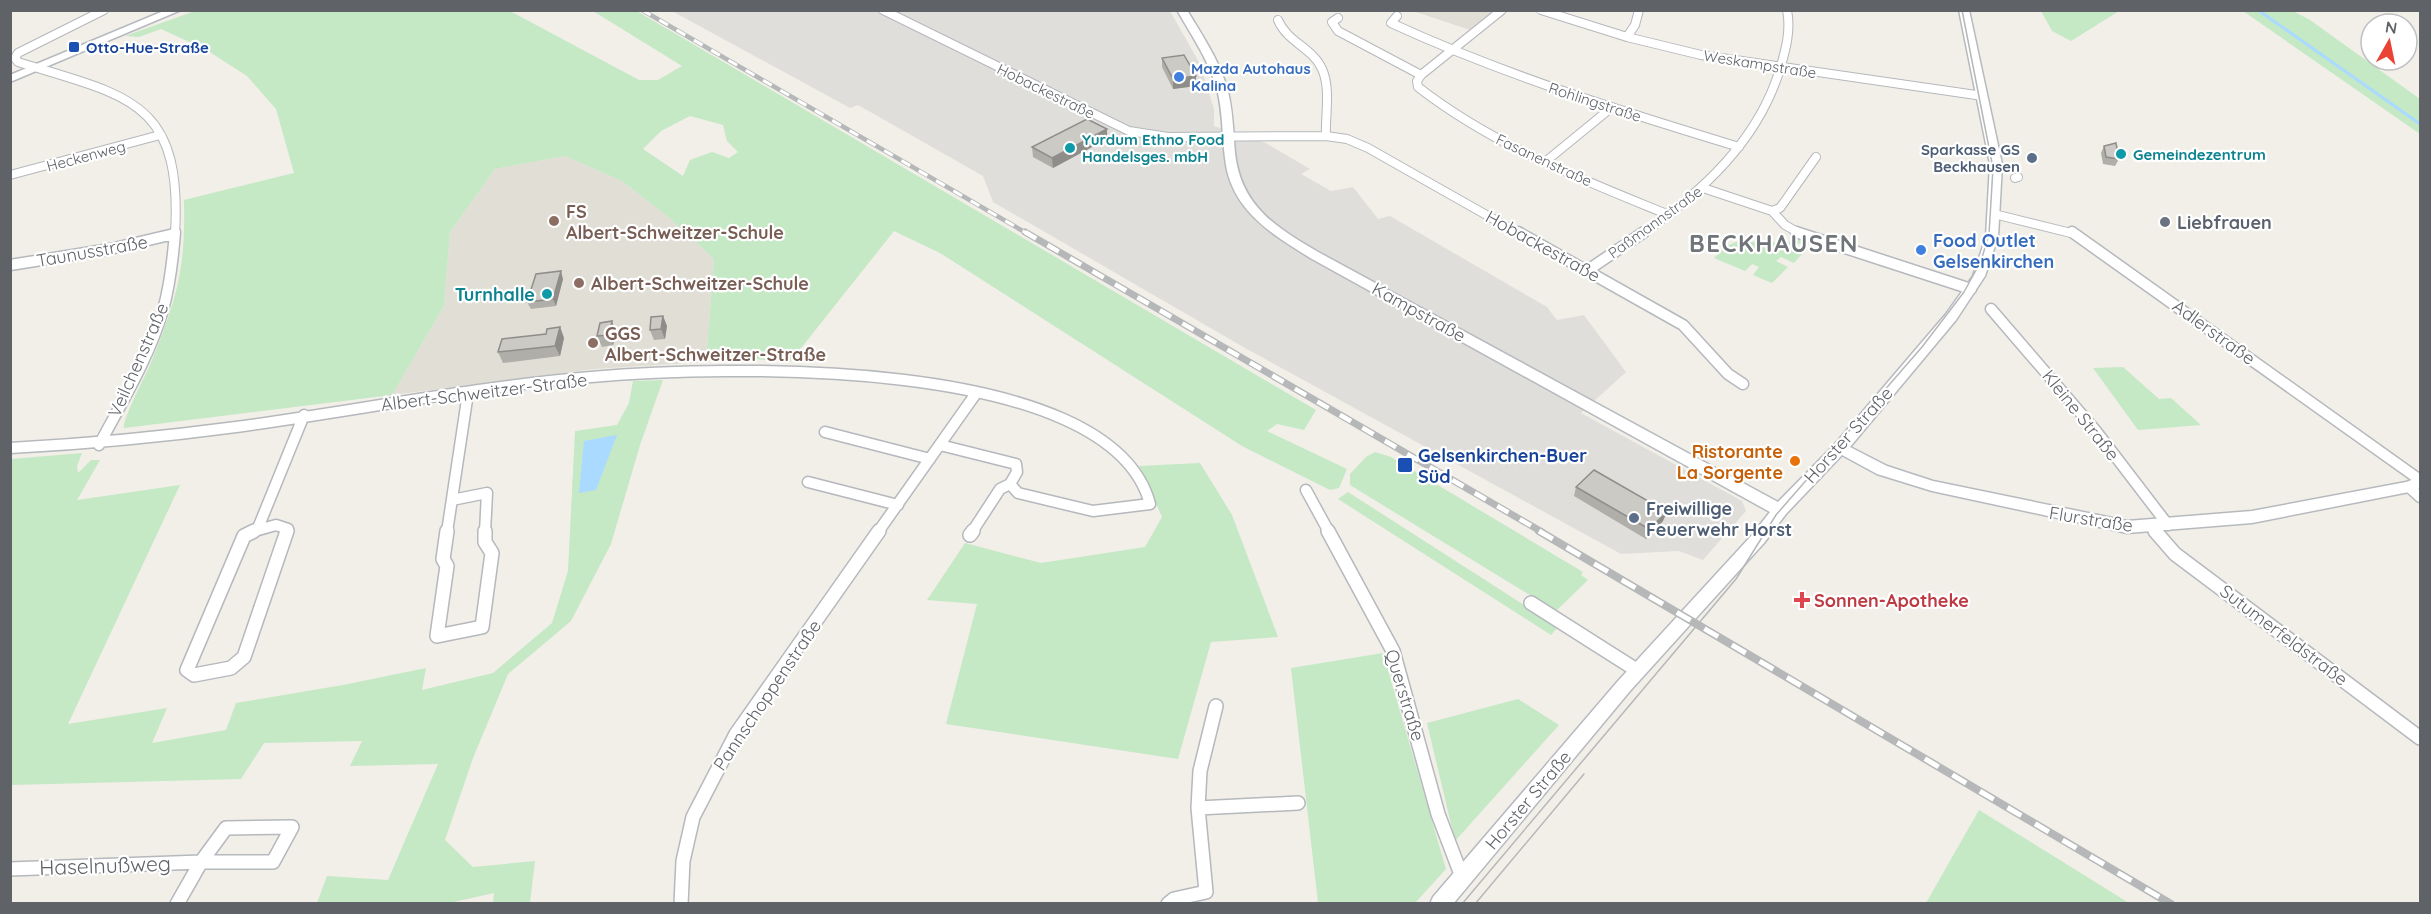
<svg xmlns="http://www.w3.org/2000/svg" width="2431" height="914" viewBox="0 0 2431 914" font-family="Quicksand,sans-serif">
<style>
.industrial{fill:#e0deda}
.education{fill:#e1ded6}
.green{fill:#c5e8c5;fill-rule:evenodd}
.water{fill:#aadaff}
.lines{fill:none;stroke-linecap:round;stroke-linejoin:round}
.stream{stroke:#aadaff;stroke-width:3}
.street-far2-casing{stroke:#b5b8bc;stroke-width:10}
.street-far1-casing{stroke:#b5b8bc;stroke-width:13}
.street-casing{stroke:#b5b8bc;stroke-width:16}
.secondary-casing{stroke:#b6babf;stroke-width:3}
.street-far2{stroke:#fff;stroke-width:8}
.street-far1{stroke:#fff;stroke-width:10}
.street{stroke:#fff;stroke-width:13}
.secondary{fill:#fff;fill-rule:evenodd}
.tram{stroke:#b6b7b8;stroke-width:1.5}
.rail-far2-casing{stroke:#b6b7b8;stroke-width:4.5}
.rail-far1-casing{stroke:#b6b7b8;stroke-width:7}
.rail-casing{stroke:#b6b7b8;stroke-width:8}
.rail-far2{stroke:#fff;stroke-width:3;stroke-dasharray:10;stroke-linecap:butt}
.rail-far1{stroke:#fff;stroke-width:4.5;stroke-dasharray:13;stroke-linecap:butt}
.rail{stroke:#fff;stroke-width:5;stroke-dasharray:16;stroke-linecap:butt}
.wall{fill:#afaea9}
.shaded-wall{fill:#8f8d8a}
.building{fill:#cccac5;stroke:#8f8d8a;stroke-width:1.5}
.transit-dot{fill:#1a4fb4;stroke:#fff;stroke-width:2}
.shop-dot{fill:#3f7fe0;stroke:#fff;stroke-width:2}
.culture-dot{fill:#0f9aa8;stroke:#fff;stroke-width:2}
.service-dot{fill:#5c6f8a;stroke:#fff;stroke-width:2}
.education-dot{fill:#8d6e63;stroke:#fff;stroke-width:2}
.worship-dot{fill:#6b7280;stroke:#fff;stroke-width:2}
.food-dot{fill:#e8710a;stroke:#fff;stroke-width:2}
.health-dot{fill:#e0444e;stroke:#fff;stroke-width:2}
.labels{text-anchor:middle;dominant-baseline:central;stroke-width:4.5;stroke-linejoin:round;paint-order:stroke}
.far-transit-label{font-size:15px;font-weight:bold;fill:#164399;stroke:#fff;text-anchor:start}
.far-street-label{font-size:15px;fill:#5f6368;stroke:#fff}
.far-shop-label{font-size:15px;font-weight:bold;fill:#366cbe;stroke:#fff;text-anchor:start}
.far-culture-label{font-size:15px;font-weight:bold;fill:#0d838f;stroke:#fff;text-anchor:start}
.far-service-label{font-size:15px;font-weight:bold;fill:#4e5e75;stroke:#fff;text-anchor:end}
.education-label{font-size:18px;font-weight:bold;fill:#785e54;stroke:#fff;text-anchor:start}
.worship-label{font-size:18px;font-weight:bold;fill:#5b616d;stroke:#fff;text-anchor:start}
.shop-label{font-size:18px;font-weight:bold;fill:#366cbe;stroke:#fff;text-anchor:start}
.street-label{font-size:18px;fill:#5f6368;stroke:#fff}
.culture-label{font-size:18px;font-weight:bold;fill:#0d838f;stroke:#fff;text-anchor:end}
.food-label{font-size:18px;font-weight:bold;fill:#c56008;stroke:#fff;text-anchor:end}
.transit-label{font-size:18px;font-weight:bold;fill:#164399;stroke:#fff;text-anchor:start}
.service-label{font-size:18px;font-weight:bold;fill:#4e5e75;stroke:#fff;text-anchor:start}
.health-label{font-size:18px;font-weight:bold;fill:#be3a42;stroke:#fff;text-anchor:start}
.near-street-label{font-size:21px;fill:#5f6368;stroke:#fff}
.district-label{font-size:24px;font-weight:bold;letter-spacing:1.5px;fill:#70757a;stroke:#fff}
</style>
<rect width="100%" height="100%" fill="#f1efe8"/>
<path class="industrial" d="M672 11H1170L1200 64 1214 109V126L1264 142 1310 169 1301 174 1331 191 1353 187 1378 219 1390 216 1547 307 1557 320 1584 315 1626 372 1581 413 1742 501 1746 511 1703 560 1679 551 1621 554 1245 348 993 202 983 176 858 105 850 108Z"/>
<path class="education" d="M1413 11H1493L1470 30Z
M565 156 622 181 667 216 714 259 706 362 594 369 392 395 444 306 450 232 495 169Z"/>
<path class="green" d="M635 10 1316 410 1304 430 1277 424 1267 431 1347 469 1339 488 1330 490 1242 446 940 253 894 231 790 362 729 357 706 362 714 259 667 216 622 181 565 156 495 169 450 232 444 306 392 395 124 428C122 420 145 377 150 365 176 302 186 269 184 200L294 173 276 109 247 76 205 49 161 29 139 37 125 36 195 11H510L639 80H658L682 66 593 11ZM690 116 723 125 727 141 738 152 729 158 712 152 690 160 683 176 643 149 661 131Z
M2041 11H2119L2071 41 2052 31Z
M2243 11H2293L2310 20 2420 99V134Z
M1799 236 1813 242 1786 245 1788 250 1800 249 1803 253 1794 263 1781 257 1776 261 1788 267 1772 283 1753 275 1759 267 1752 264 1745 271 1714 258 1723 249 1732 252 1734 250 1727 246 1736 242H1789L1797 241 1793 237Z
M2123 367 2159 399 2171 398 2201 425 2138 430 2093 368Z
M663 380 640 445 611 544 571 621 508 674 473 758 445 840 473 867 535 861 530 903H493L494 893 449 903H317L327 876 388 880 438 764 350 766 362 741 264 743 241 779 11 785V459L82 453 77 466 78 473 91 460H100L77 500 180 485 68 724 167 708 152 743 226 730 236 703 343 685 426 668 422 690 493 673 552 623 568 571 575 431 617 425 629 403 633 381Z
M1375 452 1391 457 1583 572 1581 575 1588 580 1556 611 1350 485V474L1366 457Z
M1200 463 1232 515 1278 637 1211 642 1178 759 946 724 977 604 927 600 965 543 1041 563 1145 547 1162 517 1139 466Z
M1348 492 1549 621 1559 626 1551 635 1338 499Z
M1383 653 1446 869 1415 903H1318L1291 668Z
M1518 699 1559 725 1455 841 1427 723Z
M1979 810 2129 903H1926Z"/>
<path class="water" d="M617 435 596 490 579 493 584 441Z"/>
<g class="lines">
<path class="stream" d="M2258 10 2420 124"/>
<g class="street-far2-casing">
<path id="street-far2" d="M104 10 18 53 15 58 18 62C127 96 183 99 175 234
M883 10 1129 131 1168 137 1326 136 1347 139 1368 148 1520 234
M1502 10 1421 75 1417 81 1418 87C1494 146 1581 179 1669 215
M1541 10 1627 37 1701 55 1983 96
M1397 16 1391 23C1504 75 1621 111 1739 147
M1338 18 1332 22 1338 31 1421 75
M1278 20C1287 42 1313 48 1322 69 1331 88 1325 116 1326 136
M1627 37 1635 25 1639 10
M1545 162 1611 108
M10 175 160 135
M2015 178 2018 177
M1703 188 1772 211 1780 208 1816 157
M1772 211 1785 225 1801 234
M1994 214 2075 234
M1642 234C1703 191 1758 141 1780 69 1786 49 1791 30 1787 10"/>
</g>
<g class="street-far1-casing">
<path id="street-far1" d="M1518 232 1683 325 1728 374 1743 384
M1796 232 1971 289
M2072 232 2420 480
M10 265 110 249 174 234
M1588 270 1644 232
M1991 309 2096 431 2168 525
M825 432 930 459
M99 445C122 402 149 358 163 310 170 285 173 258 175 232
M10 448C86 444 161 437 236 427 354 411 472 387 591 377 715 366 1110 353 1150 504L1093 511 1018 493 1010 484 1017 472 1016 464 940 445
M808 482 898 505
M2409 487 2420 497
M1306 490 1329 532
M452 500 487 493 485 532
M2152 527 2156 532
M258 528 304 415
M251 532 276 525 288 529 287 532
M447 532 468 393
M878 532 977 392
M972 532 1000 489 1010 484"/>
</g>
<g class="street-casing">
<path id="street" d="M254 531 244 536 187 670 194 675 231 668 244 657 287 531
M447 531 443 559 447 566 437 636 482 627 492 553 485 542V531
M1328 531 1393 651 1438 814 1462 877
M2155 531 2175 554 2420 738
M970 535 973 531
M1531 603 1638 671
M1198 808 1298 803
M292 827 273 862H201L226 828Z
M10 869 201 862
M177 904 201 862
M681 904 683 861 693 817 736 734 879 531
M1168 904 1174 899 1206 892 1198 808 1200 771 1216 706"/>
</g>
<g class="secondary-casing">
<path id="secondary" d="M166 10H181L10 82V75Z
M1177 10H1187C1202 35 1219 60 1227 88 1233 109 1233 131 1235 153 1241 207 1277 228 1320 253L1778 502 1835 444 1946 314 1973 276 1986 237 1990 164 1959 10H1969L2002 164 1998 237 1985 276 1956 320 1850 447 1887 466 1933 481 2127 521 2252 511 2406 482 2420 477V488L2409 492 2252 523 2127 533 1932 491 1877 474 1842 455 1786 514 1764 543 1630 691 1453 904H1430L1433 897 1618 681 1752 535 1770 512 1312 259C1271 234 1230 209 1225 158 1222 135 1223 112 1217 89 1209 61 1192 36 1177 10Z"/>
</g>
<use href="#street-far2" class="street-far2"/>
<use href="#street-far1" class="street-far1"/>
<use href="#street" class="street"/>
<use href="#secondary" class="secondary"/>
<path class="tram" d="M1462 904 1736 579 1776 515 1922 347 1964 292 1981 261 1989 234 1993 168 1962 10
M1475 904 1584 774"/>
<g class="rail-far2-casing">
<path id="rail-far2" d="M642 10 1028 234"/>
</g>
<g class="rail-far1-casing">
<path id="rail-far1" d="M1025 232 1542 532"/>
</g>
<g class="rail-casing">
<path id="rail" d="M1539 531 2171 904"/>
</g>
<use href="#rail-far2" class="rail-far2"/>
<use href="#rail-far1" class="rail-far1"/>
<use href="#rail" class="rail"/>
</g>
<path class="wall" d="M1162 58 1196 76V86L1173 89 1162 67Z
M1107 129V139L1053 168 1033 157 1032 147Z
M2104 146 2119 159 2115 166 2103 164 2101 153Z
M563 279 556 306 531 309 527 302Z
M663 316 667 326 665 339 654 340 650 330Z
M560 327 564 338 560 356 503 363 498 352 546 334Z
M616 332 613 345 602 347 597 336Z
M1576 487 1663 521 1646 539 1574 496Z"/>
<path class="shaded-wall" d="M1196 76V86L1173 89V79Z
M1107 129V139L1053 168 1052 158Z
M561 271 563 279 556 306 553 299Z
M663 316 667 326 665 339 661 329Z
M612 321 616 332 613 345 609 335Z
M560 327 564 338 560 356 555 346Z
M1667 512 1663 521 1646 539 1649 529Z"/>
<path class="building" d="M1184 55 1196 76 1173 79 1162 58Z
M1087 119 1107 129 1052 158 1032 147Z
M2116 143 2119 159 2106 157 2104 146Z
M561 271 553 299 527 302 536 274Z
M663 316 661 329 650 330 651 317Z
M612 321 609 335 597 336 600 323Z
M560 327 555 346 498 352 502 339 546 334 547 329Z
M1594 470 1667 512 1649 529 1576 487Z"/>
<g class="transit-dot">
<rect x="68" y="41" width="12" height="12" rx="3"/>
<rect x="1397" y="457" width="16" height="16" rx="3"/>
</g>
<g class="shop-dot">
<circle cx="1179" cy="77" r="6"/>
<circle cx="1921" cy="250" r="6"/>
</g>
<g class="culture-dot">
<circle cx="1070" cy="148" r="6"/>
<circle cx="2121" cy="154" r="6"/>
<circle cx="547" cy="294" r="6"/>
</g>
<g class="service-dot">
<circle cx="2032" cy="158" r="6"/>
<circle cx="1634" cy="518" r="6"/>
</g>
<g class="education-dot">
<circle cx="554" cy="221" r="6"/>
<circle cx="579" cy="283" r="6"/>
<circle cx="593" cy="343" r="6"/>
</g>
<circle class="worship-dot" cx="2165" cy="222" r="6"/>
<circle class="food-dot" cx="1795" cy="461" r="6"/>
<path class="health-dot" d="M1799 591h6v6h6v6h-6v6h-6v-6h-6v-6h6z"/>
<g class="labels">
<g class="far-transit-label">
<text x="86" y="47">Otto-Hue-Straße</text>
</g>
<g class="far-street-label">
<text transform="translate(1760 64) rotate(9)">Weskampstraße</text>
<text transform="translate(1046 91) rotate(26)">Hobackestraße</text>
<text transform="translate(1595 102) rotate(18)">Rohlingstraße</text>
<text transform="translate(86 156) rotate(-15)">Heckenweg</text>
<text transform="translate(1544 160) rotate(25)">Fasanenstraße</text>
<text transform="translate(1655 222) rotate(-36)">Paßmannstraße</text>
</g>
<g class="far-shop-label">
<text x="1191" y="68">Mazda Autohaus<tspan x="1191" dy="17">Kalina</tspan></text>
</g>
<g class="far-culture-label">
<text x="1082" y="139">Yurdum Ethno Food<tspan x="1082" dy="17">Handelsges. mbH</tspan></text>
<text x="2133" y="154">Gemeindezentrum</text>
</g>
<g class="far-service-label">
<text x="2020" y="149">Sparkasse GS<tspan x="2020" dy="17">Beckhausen</tspan></text>
</g>
<g class="education-label">
<text x="566" y="211">FS<tspan x="566" dy="21">Albert-Schweitzer-Schule</tspan></text>
<text x="591" y="283">Albert-Schweitzer-Schule</text>
<text x="605" y="333">GGS<tspan x="605" dy="21">Albert-Schweitzer-Straße</tspan></text>
</g>
<g class="worship-label">
<text x="2177" y="222">Liebfrauen</text>
</g>
<g class="shop-label">
<text x="1933" y="240">Food Outlet<tspan x="1933" dy="21">Gelsenkirchen</tspan></text>
</g>
<g class="street-label">
<text transform="translate(1543 246) rotate(29)">Hobackestraße</text>
<text transform="translate(92 251) rotate(-10)">Taunusstraße</text>
<text transform="translate(1419 312) rotate(29)">Kampstraße</text>
<text transform="translate(2214 332) rotate(36)">Adlerstraße</text>
<text transform="translate(138 360) rotate(-66)">Veilchenstraße</text>
<text transform="translate(484 392) rotate(-7)">Albert-Schweitzer-Straße</text>
<text transform="translate(2081 415) rotate(51)">Kleine Straße</text>
<text transform="translate(1848 435) rotate(-48)">Horster Straße</text>
<text transform="translate(2091 519) rotate(9)">Flurstraße</text>
<text transform="translate(2284 635) rotate(37)">Sutumerfeldstraße</text>
<text transform="translate(767 695) rotate(-56)">Pannschoppenstraße</text>
<text transform="translate(1405 695) rotate(73)">Querstraße</text>
<text transform="translate(1528 800) rotate(-50)">Horster Straße</text>
</g>
<g class="culture-label">
<text x="535" y="294">Turnhalle</text>
</g>
<g class="food-label">
<text x="1783" y="451">Ristorante<tspan x="1783" dy="21">La Sorgente</tspan></text>
</g>
<g class="transit-label">
<text x="1418" y="455">Gelsenkirchen-Buer<tspan x="1418" dy="21">Süd</tspan></text>
</g>
<g class="service-label">
<text x="1646" y="508">Freiwillige<tspan x="1646" dy="21">Feuerwehr Horst</tspan></text>
</g>
<g class="health-label">
<text x="1814" y="600">Sonnen-Apotheke</text>
</g>
<g class="near-street-label">
<text transform="translate(105 865) rotate(-2)">Haselnußweg</text>
</g>
<g class="district-label">
<text x="1774" y="243">BECKHAUSEN</text>
</g>
</g>
<rect width="2431" height="914" fill="none" stroke="#5f6368" stroke-width="24"/>
<g transform="translate(2389 42) rotate(9)"><circle r="28" fill="#ffffff" stroke="#bfc1c3" stroke-width="1.5"/>
<path d="M0-4.5L10 22L0 15L-10 22Z" fill="#ea4335"/>
<text y="-9" font-size="16" font-weight="bold" text-anchor="middle" fill="#5f6368">N</text>
</g>
</svg>
